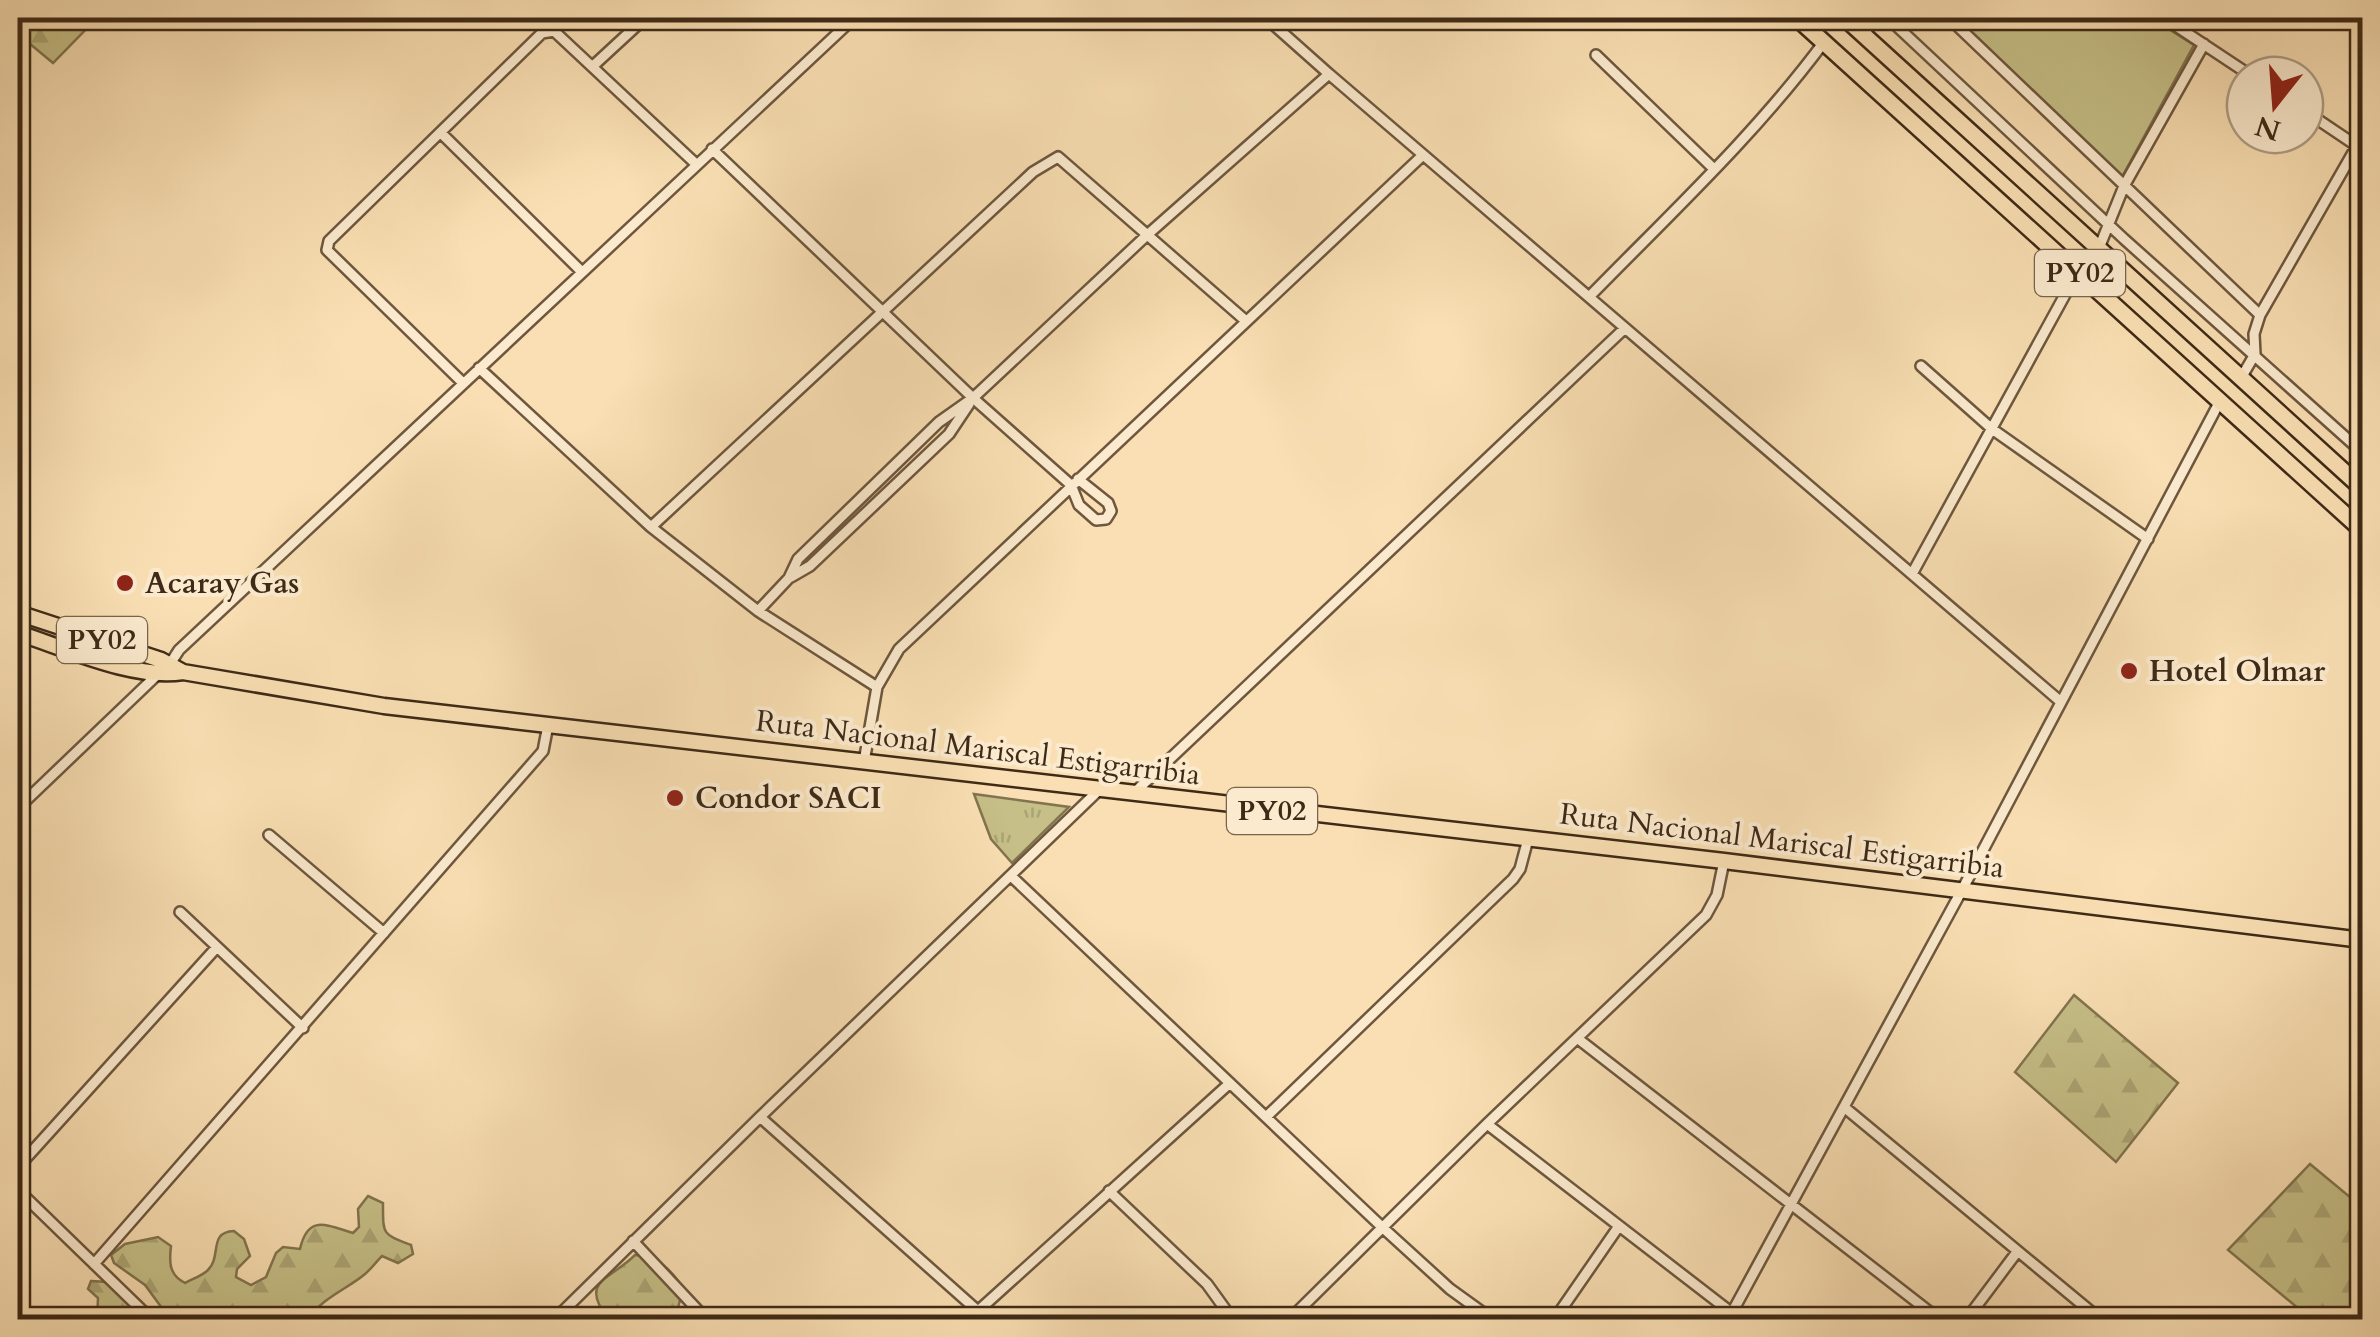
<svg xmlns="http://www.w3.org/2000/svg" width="2380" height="1337" viewBox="0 0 2380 1337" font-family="Cardo,serif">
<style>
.grass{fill:url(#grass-tufts);stroke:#82744f;stroke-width:2.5}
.forest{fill:url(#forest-firs);stroke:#82744f;stroke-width:2.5}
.garden{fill:#c6bf87;stroke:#82744f;stroke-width:2.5}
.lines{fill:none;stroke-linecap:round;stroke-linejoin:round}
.minor-casing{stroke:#6e573e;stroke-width:14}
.primary-casing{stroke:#3f2a17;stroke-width:19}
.trunk-casing{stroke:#3f2a17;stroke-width:20}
.minor{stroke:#fbeace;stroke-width:9}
.primary{stroke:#f9dfb3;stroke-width:14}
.trunk{stroke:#f9dfb3;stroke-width:15}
.poi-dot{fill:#8f2418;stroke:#fbeace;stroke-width:4}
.labels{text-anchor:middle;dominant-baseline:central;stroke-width:8;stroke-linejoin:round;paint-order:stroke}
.shield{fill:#fbeace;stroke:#77644e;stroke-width:2.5}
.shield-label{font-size:28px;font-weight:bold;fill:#3f2a17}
.poi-label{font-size:30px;font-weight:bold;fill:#3f2a17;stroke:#fbeace;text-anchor:start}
.street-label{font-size:30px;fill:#3f2a17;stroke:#fbeace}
</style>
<defs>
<pattern id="grass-tufts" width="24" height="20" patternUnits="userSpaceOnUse" patternTransform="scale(2.5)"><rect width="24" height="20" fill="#c6bf87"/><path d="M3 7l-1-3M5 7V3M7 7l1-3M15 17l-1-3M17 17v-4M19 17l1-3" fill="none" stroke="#aba474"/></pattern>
<pattern id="forest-firs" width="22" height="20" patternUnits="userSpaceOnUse" patternTransform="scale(2.5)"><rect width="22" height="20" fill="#c6bf87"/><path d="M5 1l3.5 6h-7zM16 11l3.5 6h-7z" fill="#aba474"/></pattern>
</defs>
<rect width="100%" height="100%" fill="#f9dfb3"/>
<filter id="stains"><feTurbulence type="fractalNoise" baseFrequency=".002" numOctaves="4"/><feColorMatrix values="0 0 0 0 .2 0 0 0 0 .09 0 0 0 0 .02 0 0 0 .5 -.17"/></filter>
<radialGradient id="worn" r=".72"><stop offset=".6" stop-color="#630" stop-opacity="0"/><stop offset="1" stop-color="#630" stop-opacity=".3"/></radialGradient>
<path class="grass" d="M974 794 1069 807 1012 863 991 839Z"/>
<path class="forest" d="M18 18H97L53 63 18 34Z
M2074 995 2178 1083 2116 1162 2015 1072Z
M2310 1164 2362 1207V1319H2311L2228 1250Z
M368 1196 383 1203C383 1235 382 1234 411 1245L413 1254 398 1263 382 1256C376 1262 371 1269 365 1274 349 1288 318 1300 310 1319H170L145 1285 114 1263 111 1255 125 1244 158 1237 171 1246C169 1262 169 1275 185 1283 192 1279 202 1276 208 1270 222 1256 208 1232 234 1231L244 1239 250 1256 237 1269 236 1277 251 1285 266 1277 276 1253 283 1247 300 1249C308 1214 326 1225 353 1233L359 1227 358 1209Z
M635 1255C660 1255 676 1275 687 1295L680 1300 678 1308 686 1312 683 1319H608C579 1280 609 1281 635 1255Z
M91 1281 108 1282 148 1319H97L98 1298 88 1289Z"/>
<path class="garden" d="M1957 18H2151L2194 45 2122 177Z"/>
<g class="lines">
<g class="minor-casing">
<path id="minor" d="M1888 18 2124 239 2362 452
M1949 18 2260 315
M2164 18 2250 75
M1864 34 1875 18
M1596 55 1714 169
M593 66 645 18
M1329 74 2061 702
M2305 111 2357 146
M441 133 581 271
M712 149 973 398 1071 485 1079 505 1096 520 1106 519 1111 511 1108 503 1078 479
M2099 248 2124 186 2204 44
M1589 297C1669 215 1755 135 1824 42
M1921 366 1992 429 2148 539
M479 368 651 527 758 611 877 687
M2241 378 2255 354 2254 334 2260 315 2362 137
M463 383 327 250 329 241 542 33 554 31 696 164
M651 527 1033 172 1058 157 1246 321
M1912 574 2078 271
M791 577 810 566 949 434 969 404
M758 611 789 578 798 559 939 422 973 398 1146 236 1329 74 1266 18
M170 664 179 650 854 18
M864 762 877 687 899 649 1423 155
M1135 792 1625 328
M18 808 158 674
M269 835 384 933
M1011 876 1382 1227 1450 1289 1493 1320
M180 912 303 1028
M1577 1038 1940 1320
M1844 1107 2101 1320
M760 1117 988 1320
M1266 1117 1513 879 1520 869 1528 839
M1487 1124 1732 1313
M18 1167 217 947
M18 1190 152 1320
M1109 1191 1207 1284 1233 1320
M633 1241 707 1320
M94 1264 543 751 548 725
M554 1320 760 1117 1099 790
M968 1320 1230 1083
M1289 1320 1487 1124 1706 915 1717 895 1724 861
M1554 1320 1619 1226
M1728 1320 1962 890 2220 401
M1966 1320 2017 1252"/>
</g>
<g class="primary-casing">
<path id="primary" d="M18 613 161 660 183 672
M18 633C65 648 134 680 183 672L384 706 1724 861 2362 940"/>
</g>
<g class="trunk-casing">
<path id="trunk" d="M1797 18 2362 530
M1845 18 2362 488"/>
</g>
<use href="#minor" class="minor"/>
<use href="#primary" class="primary"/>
<use href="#trunk" class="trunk"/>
</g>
<g class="poi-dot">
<circle cx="125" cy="583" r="10"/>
<circle cx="2129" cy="671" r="10"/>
<circle cx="675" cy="798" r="10"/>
</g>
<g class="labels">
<g class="shield">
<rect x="2035" y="250" width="90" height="46" rx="8"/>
<rect x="57" y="617" width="90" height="46" rx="8"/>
<rect x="1227" y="788" width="90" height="46" rx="8"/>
</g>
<g class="shield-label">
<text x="2080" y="273">PY02</text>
<text x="102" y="640">PY02</text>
<text x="1272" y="811">PY02</text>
</g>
<g class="poi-label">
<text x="145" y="583">Acaray Gas</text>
<text x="2149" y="671">Hotel Olmar</text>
<text x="695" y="798">Condor SACI</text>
</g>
<g class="street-label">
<text transform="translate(978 748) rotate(7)">Ruta Nacional Mariscal Estigarribia</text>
<text transform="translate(1782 841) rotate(7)">Ruta Nacional Mariscal Estigarribia</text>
</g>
</g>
<rect width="2380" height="1337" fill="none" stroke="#f9dfb3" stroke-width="60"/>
<rect x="20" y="20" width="2340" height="1297" fill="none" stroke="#3f2a17" stroke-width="5"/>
<rect x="30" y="30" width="2320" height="1277" fill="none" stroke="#3f2a17" stroke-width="2.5"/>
<g transform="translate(2275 105) rotate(197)"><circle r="48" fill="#fbeace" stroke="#b09d85" stroke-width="2.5"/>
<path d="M0-8L18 38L0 25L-18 38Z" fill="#8f2418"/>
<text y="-15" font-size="28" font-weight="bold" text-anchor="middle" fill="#3f2a17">N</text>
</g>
<rect width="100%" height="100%" filter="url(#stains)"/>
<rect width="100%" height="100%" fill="url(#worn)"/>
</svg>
